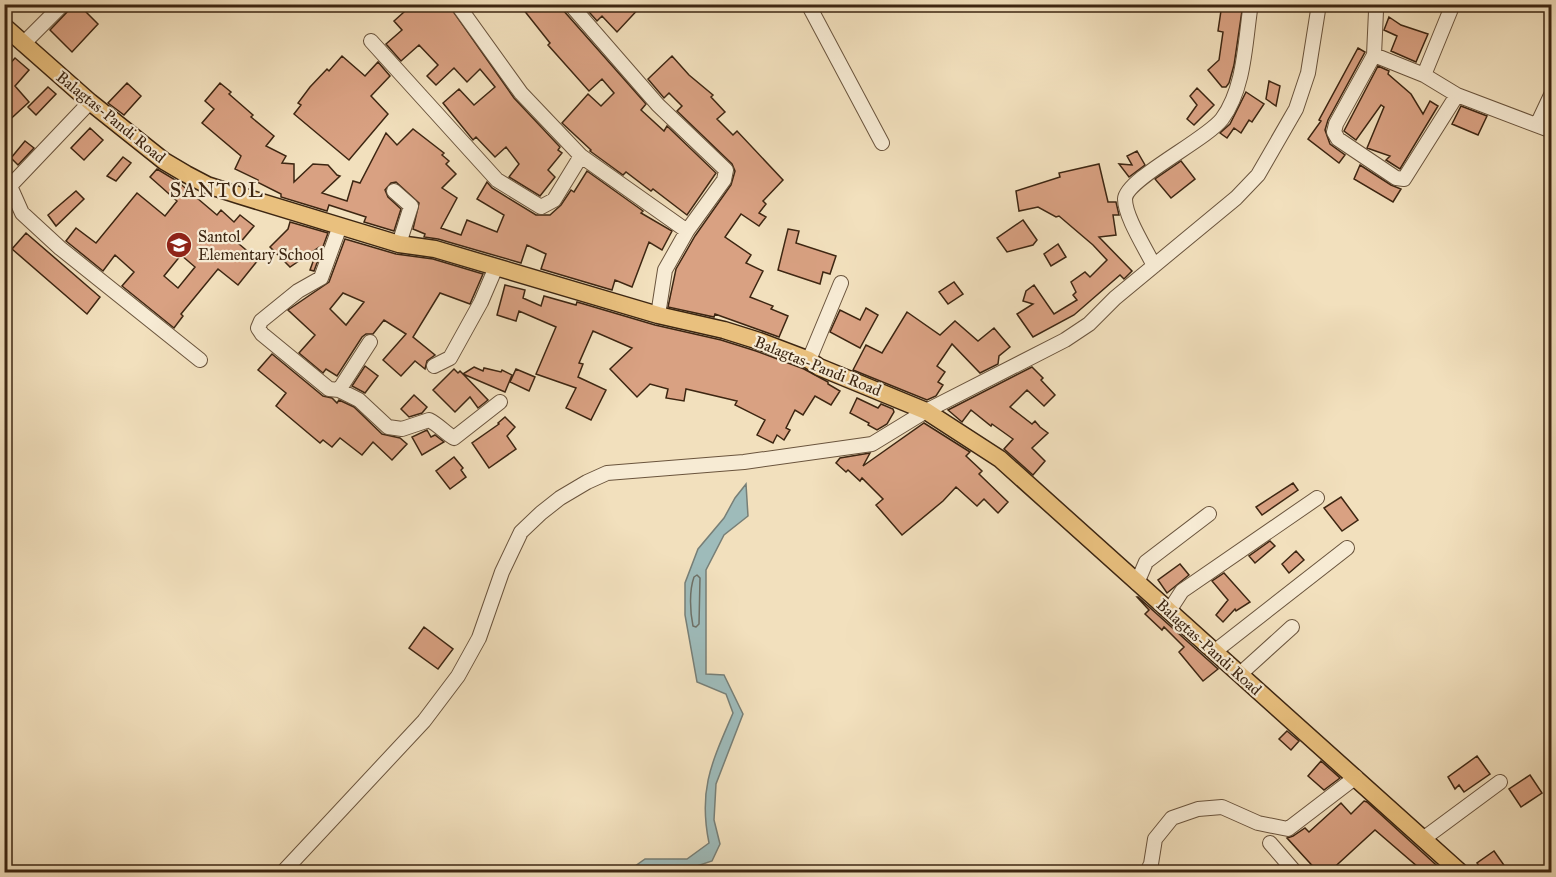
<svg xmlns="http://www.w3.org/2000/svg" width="1556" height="877" viewBox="0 0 1556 877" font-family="'IM FELL Great Primer',serif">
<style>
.water{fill:#9ebbba;stroke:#777f77;stroke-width:1.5}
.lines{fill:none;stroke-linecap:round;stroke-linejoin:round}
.shore{stroke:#6e7066;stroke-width:1.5}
.building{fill:#d9a182;stroke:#3d2612;stroke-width:1.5;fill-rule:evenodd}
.minor-casing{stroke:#6a543d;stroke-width:16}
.major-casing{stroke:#3d2612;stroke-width:19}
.minor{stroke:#f7ebd4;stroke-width:14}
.major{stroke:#e9c07e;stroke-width:16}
.labels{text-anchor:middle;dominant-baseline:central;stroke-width:4.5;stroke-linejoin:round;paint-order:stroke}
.street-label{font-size:16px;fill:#3d2612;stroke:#f7ebd4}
.poi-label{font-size:16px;fill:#3d2612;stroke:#f7ebd4;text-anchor:start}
.quarter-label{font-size:20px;letter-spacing:1.5px;fill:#3d2612;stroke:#f7ebd4}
</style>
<rect width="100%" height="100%" fill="#f2e0bd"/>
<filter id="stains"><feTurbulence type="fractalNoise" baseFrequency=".00333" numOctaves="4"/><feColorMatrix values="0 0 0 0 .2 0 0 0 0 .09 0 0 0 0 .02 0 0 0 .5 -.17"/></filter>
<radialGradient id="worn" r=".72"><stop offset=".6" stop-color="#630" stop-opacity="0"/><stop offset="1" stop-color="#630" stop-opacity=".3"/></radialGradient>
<path class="water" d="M746 484 748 516 724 535 706 570V674L724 675 743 714 716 784 714 820 720 844 712 861 688 869 627 872 645 859H687L709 843C698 789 712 762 733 713L726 694 697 682 685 615V583L698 549 724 518 735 498Z"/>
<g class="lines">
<path class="shore" d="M697 575 700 578 699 624 696 627 693 626C690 611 689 591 694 577Z"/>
</g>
<path class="building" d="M70 4H78L98 24 72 52 50 30 67 12Z
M397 4H448L514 98 560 147 558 150 562 153 548 170 555 177 540 196 509 177 519 164 506 147 495 157 476 137 473 140 443 103 459 89 474 105 495 87 480 69 467 82 454 68 436 85 427 76 438 65 419 45 401 61 386 44 402 30 394 21 404 12Z
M519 4H561L563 10 646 104 641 110 664 131 667 126 716 173 687 215 653 189 651 191 626 172 623 175 590 151 591 150 562 123 588 94 601 106 614 93 602 79 589 91 548 45 550 43Z
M582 4H643L617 32 602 16 597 21Z
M1222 4H1243L1234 65 1229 83 1226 87H1222L1208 70 1219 60 1223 32 1218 31Z
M1389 17 1401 25 1428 34 1416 62 1391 51 1397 36 1384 30Z
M1358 48 1365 52 1328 120 1325 130 1330 144 1345 155 1339 163 1308 139 1321 121 1319 120Z
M342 56 365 76 378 62 390 76 371 96 388 114 349 160 294 114 301 105 298 103 310 87 327 69 329 71Z
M672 56 689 75 713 95 711 97 725 112 717 119 733 135 737 131 783 180 763 201 766 204 759 213 766 217 759 226 741 214 725 237 751 255 746 263 763 271 750 297 773 306 771 309 788 316 779 337 715 314 714 317 668 307 676 269 695 236 731 185 735 171 732 164 677 111 682 106 669 93 664 98 648 79Z
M15 58 29 70 15 86 29 102 4 125V70Z
M1378 66 1389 71 1388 74 1411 94 1423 114 1430 101 1438 106 1400 169 1386 160 1390 156 1367 148 1384 107 1381 105 1356 140 1344 131Z
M1269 81 1280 86 1276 106 1266 99Z
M127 83 141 96 124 115 108 103Z
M220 83 231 92 229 94 253 115 251 117 274 136 266 146 286 156 282 163 294 164V182L313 164 328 165 337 175 340 176 322 193 347 201 353 181 360 183 386 133 397 145 413 129 444 153 442 155 449 161 446 164 456 174 442 188 457 198 441 228 461 235 467 220 497 232 504 215 477 199 487 182 492 188 536 215H550L561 205 571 190 574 192 587 171 643 211 641 213 672 231 662 250 649 242 632 287 615 280 612 290 541 269 546 254 527 245 521 263 438 239 424 237 425 234 413 229 419 203 396 182 391 183 385 190 388 197 401 209 394 231 364 222 366 217 329 205 327 211 281 197V194L257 182 258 180 235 169 241 156 202 123 214 109 205 101Z
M48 87 56 94 36 115 28 107Z
M1197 88 1214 105 1194 125 1187 119 1197 105 1190 96Z
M1246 92 1264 104 1252 122 1249 120 1241 133 1234 128 1227 138 1220 133 1230 124Z
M1461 106 1487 116 1478 135 1452 124Z
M90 128 103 140 84 160 71 148Z
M25 141 34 148 18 165 11 158Z
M1137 151 1145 165 1129 177 1119 164 1132 165 1127 156Z
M123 157 131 163 116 181 107 176Z
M1181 161 1195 179 1171 198 1155 179Z
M1099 164 1108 202H1116L1119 215H1113L1116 235 1099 237 1132 271 1124 279 1120 275 1074 315 1033 337 1017 314 1033 304 1023 301 1026 291 1034 285 1054 314 1077 300 1073 295 1076 292 1071 282 1085 272 1090 277 1107 260 1093 245 1059 216 1056 217 1038 207 1019 211 1016 191 1060 177 1059 173Z
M1360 165 1391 185 1401 189 1393 202 1354 179Z
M157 169 177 181 217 215 221 210 234 222 240 215 254 226 239 244 258 260 238 285 218 269 181 314 183 316 174 328 122 286 134 272 115 255 103 271 66 241 76 228 96 243 137 193 165 216 177 201 150 177ZM181 255 195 267 178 288 164 276Z
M76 191 84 199 56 226 48 215Z
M1023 220 1037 240 1033 245 1007 252 997 238Z
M290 222 328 233 314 271 310 270 318 248 290 267 270 247 288 229Z
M788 229 799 231 796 243 836 256 830 274 823 272 820 284 778 270Z
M26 233 100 297 87 314 12 249Z
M345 239 396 254 433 259 483 274 470 304 440 293 413 337 435 355 427 361 425 369 415 361 401 376 383 360 406 334 384 320 373 334H366L362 337 337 376 326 369 323 373 299 353 315 335 288 310 329 282ZM343 293 364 302 346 325 330 309Z
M1058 244 1066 257 1051 266 1044 254Z
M954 282 963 294 948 304 939 292Z
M505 285 525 290 523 298 541 306 544 296 576 305 577 302 655 325 721 340 756 351 804 369 828 382V384L840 391 831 405 815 396 803 415 795 410 786 428 790 430 784 440 777 435 773 443 757 435 765 420 735 405 737 401 686 389 684 401 666 398 668 389 650 384 637 397 610 369 632 348 593 331 579 363 583 364 578 377 606 390 591 420 566 408 576 388 536 374 556 327 519 311 516 321 497 315Z
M866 308 878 315 860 348 830 332 840 310 860 320Z
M907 312 940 335 955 321 978 341 994 328 1010 347 999 356 998 364 980 373 952 344 937 366 945 372 938 382 943 385 936 396 927 400 853 370 866 345 882 353Z
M272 354 323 396 332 398 337 403 339 400 354 407 382 434 400 438 407 444 392 460 373 442 362 455 340 438 332 447 323 440 320 443 276 406 286 393 258 370Z
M365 366 378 376 365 393 352 386Z
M474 367 483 371 484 368 501 372 502 370 512 375 505 392 463 374 488 400 478 408 470 397 455 412 433 390 454 369 458 373 460 371 463 374Z
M1032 367 1043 378 1041 380 1055 395 1044 406 1027 390 1010 407 1032 424 1035 421 1040 427 1048 433 1032 448 1045 461 1033 475 1004 449 1013 439 992 424 991 426 971 410 962 422 948 410Z
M516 369 535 377 529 391 510 382Z
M414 395 427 407 422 413 409 417 401 409Z
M857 398 878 408 881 404 893 409 894 412 887 424 877 430 868 425 869 423 850 413Z
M505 417 515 427 507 436 516 449 489 468 472 443 499 424 498 423Z
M924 423 970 452 966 456 982 471 979 474 1008 502 998 513 984 499 977 506 956 487 943 501 902 535 876 505 883 499 862 478 860 481 848 470 846 472 836 463 840 458 870 453 863 466Z
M427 430 431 437 435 435 444 442 422 455 412 437Z
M454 457 463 468 461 470 466 477 450 489 436 471Z
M1293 483 1298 490 1262 515 1256 507Z
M1341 497 1358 520 1342 531 1324 508Z
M1270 541 1275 546 1255 563 1249 556Z
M1296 551 1304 560 1289 573 1282 564Z
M1180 564 1189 575 1167 593 1158 580Z
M1224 573 1250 602 1236 611 1235 609 1223 622 1216 615 1228 600 1212 581Z
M1137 597H1138L1218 669 1203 681 1179 652 1184 647 1164 627 1162 630 1145 614 1149 610Z
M424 627 453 649 438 669 409 648Z
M1287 731 1299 741 1291 750 1279 739Z
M1477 756 1490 774 1464 792 1459 785 1455 789 1448 777Z
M1321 761 1340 778 1324 790 1308 776Z
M1530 775 1542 793 1521 807 1509 789Z
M1364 801 1367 802 1445 873H1425L1375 830 1328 873H1319L1287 838 1293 836 1305 828 1309 832 1341 803 1351 814Z
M1494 851 1506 868 1499 873H1484L1477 863Z"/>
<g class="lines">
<g class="minor-casing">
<path id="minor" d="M457 4 521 93 581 156 687 231
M570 4 658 105 726 170 724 180 687 231 665 270 658 315
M808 4 882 143
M1453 4 1424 75 1457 95 1552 131
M1376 11 1374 55 1336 124 1334 132 1338 139 1396 178 1404 179 1457 95
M371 41 497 180 541 207 554 200 581 156
M23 44 61 6
M1374 55 1424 75
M1537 125 1552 93
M10 186 22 213 60 248 200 360
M4 188 10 186 90 102
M394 191 411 206 399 244
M340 226 321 278 298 291 261 321 258 328 262 334 329 389 339 390 359 400 388 427 402 429 429 420C439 425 445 433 454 438L500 402
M1154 266C1146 249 1125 217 1125 199 1126 179 1206 140 1222 119 1244 89 1245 45 1250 10
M809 360 841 283
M434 366 450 358 481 302 496 267
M339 390 370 342
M1137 583 1146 562 1209 514
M1169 611 1182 591 1317 498
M1214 652 1347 548
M1239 675 1292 627
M1423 839 1500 782
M1270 843 1295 872
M283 872 424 721 458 676 479 638 502 572 521 532 541 513 560 498 587 482 607 473 744 462 872 444 926 411 1065 340 1089 324 1115 298 1236 198 1258 175 1296 109 1308 73 1319 4
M1147 872 1151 864 1155 839 1172 818 1198 809 1222 807 1258 823 1288 829 1356 777"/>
</g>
<g class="major-casing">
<path id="major" d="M4 26 90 102 164 161 186 174 207 185 238 195 399 244 435 249 658 315 724 330 759 341 809 360 819 367 926 411 1000 459 1460 872"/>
</g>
<use href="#minor" class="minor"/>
<use href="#major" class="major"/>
</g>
<defs>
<g id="school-disc" transform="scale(1.35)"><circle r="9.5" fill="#8f2418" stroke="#f7ebd4"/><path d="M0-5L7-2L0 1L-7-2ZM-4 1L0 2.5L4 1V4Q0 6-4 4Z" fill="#fff"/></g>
</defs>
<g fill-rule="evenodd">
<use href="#school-disc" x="179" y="245"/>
</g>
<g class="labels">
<g class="street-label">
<text transform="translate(111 117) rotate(39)">Balagtas-Pandi Road</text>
<text transform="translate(818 366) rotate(22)">Balagtas-Pandi Road</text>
<text transform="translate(1209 647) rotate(42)">Balagtas-Pandi Road</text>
</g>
<g class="poi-label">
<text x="198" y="236">Santol<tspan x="198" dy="18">Elementary School</tspan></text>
</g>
<g class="quarter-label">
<text x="217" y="190">SANTOL</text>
</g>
</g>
<rect width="1556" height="877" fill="none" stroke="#f2e0bd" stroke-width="24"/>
<rect x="6" y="6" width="1544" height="865" fill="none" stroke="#3d2612" stroke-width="3"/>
<rect x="12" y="12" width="1532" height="853" fill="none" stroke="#3d2612" stroke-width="1.5"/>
<rect width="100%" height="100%" filter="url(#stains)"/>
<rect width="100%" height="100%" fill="url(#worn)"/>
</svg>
